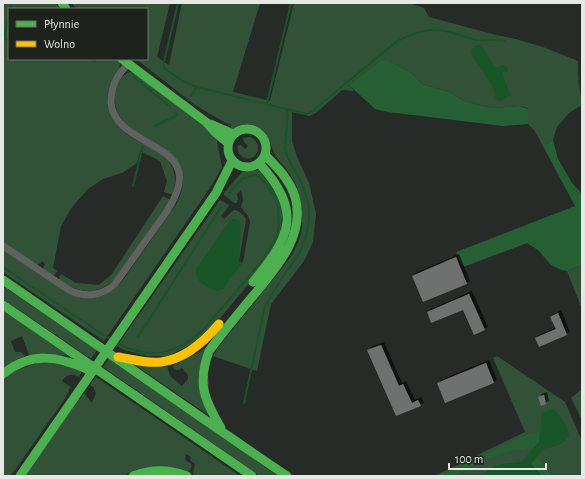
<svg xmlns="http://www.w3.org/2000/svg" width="585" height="479" viewBox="0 0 585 479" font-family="'Alegreya Sans',sans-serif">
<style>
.green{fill:#325238}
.forest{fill:#275f34}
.water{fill:#185529}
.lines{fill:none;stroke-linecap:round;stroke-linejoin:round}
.stream{stroke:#185529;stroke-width:2}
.building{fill:#6e716f;filter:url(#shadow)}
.street{stroke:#606260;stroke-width:7}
.fast{stroke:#4caf50;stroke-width:9}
.slow{stroke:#ffc107;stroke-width:9}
</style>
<defs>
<filter id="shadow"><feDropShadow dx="3" dy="-3" stdDeviation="0" flood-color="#0009"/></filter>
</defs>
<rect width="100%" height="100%" fill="#272b28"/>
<path class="green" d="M3 3H56L60 9H9V59H116L119 61C122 69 116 74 112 81 105 93 107 110 115 122 134 151 186 146 173 194H170L164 192 167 181 160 161 140 151 137 163 122 173 103 179 88 189 72 207 61 226 53 268 57 271 54 275 51 276 44 270 43 268 45 264 42 261 39 264 36 265 3 243Z
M72 3H170L157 57 169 65 182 3H260L233 92 270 101 294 3H409L424 8 429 17 496 35 512 38 543 47 578 61C578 71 578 82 580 92 581 97 582 100 582 105L569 113 557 127 553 140 543 146 535 131 528 124V108L520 106 493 108 466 102 449 92 422 84 413 74 390 61H380L349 85 354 91 342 90 316 113 309 116 292 112V141L297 157 309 183 316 214 313 242 304 261 271 304 257 371 213 356 217 349C233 329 249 310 264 290 279 272 299 252 302 228 303 223 301 216 301 210 299 185 294 178 278 159 270 150 271 132 257 127 248 124 240 131 231 129V125L224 122 195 105 136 59H147V9H76Z
M131 72 135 73 219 137 217 142 222 167 212 185 104 341 3 272V250L69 294C88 302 107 298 121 283L175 206C181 196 184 185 182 174 173 137 126 141 116 108 114 100 114 92 118 84 121 79 124 73 131 72Z
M250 137C268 145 253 168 239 154L237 146 241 145 245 149 248 146 244 142 243 138Z
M259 170 283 204 280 240 251 281 211 329 200 340 168 356H147L124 350 117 346 220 200 229 205V206L221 216 224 219 234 210C238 210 244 215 246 219L239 261 236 219 230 221 196 270 243 262 250 222C249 215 245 213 241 207L243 200 241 190 237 194 238 199 237 203H234L224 195V193L242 172Z
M163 196 169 199V202L116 278C96 297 81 293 60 281L59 277 61 274 76 283 99 285 112 274Z
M582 265V309L567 271Z
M3 286 97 350 91 359 3 299Z
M3 310 68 355H29L22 336 11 341 15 352H21L25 356 3 370Z
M207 348 210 416 135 365 167 366 170 376 182 386 188 379V375L182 368 178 370H175L172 366Z
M497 356 565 402 582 441V476H434L525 432 493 358Z
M109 359 278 476H260L103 367Z
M43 361 83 370 79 377C72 373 66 374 62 381L71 387 68 391H69L67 395H66V397L15 470 10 476H3V379L11 372Z
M96 377 240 476H194L193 473 195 464 190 460 191 457 186 454 185 460 190 463 192 466 190 470 186 472H130L123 476H25L79 398 80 399 84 393 92 403 96 393 93 387 90 385Z
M582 389V420L571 398Z"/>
<path class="forest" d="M380 61H390L413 74 422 84 449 92 466 102 493 108 520 106 528 109V124L503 126 388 112 375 109 349 85Z
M553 140 558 159 572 183 582 194V265L567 271 561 270 551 265 538 250 527 243 463 267 456 252 575 206 543 146Z
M540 432 539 442 533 448 513 450 481 460 454 476H437L526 435Z
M536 457 545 465 551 476H542L531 464Z"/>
<path class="water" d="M477 45H482L492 63 496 67 503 65 508 68 507 72H502L510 95 501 101 496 100 493 86 471 54 472 49Z
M233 219 239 220 241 225 239 261 243 262 224 288 217 291C207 286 194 282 196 270L230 220Z
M553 409C562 417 567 424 569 436 562 446 554 447 543 449L531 464 542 476H481C497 462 501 464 522 462L533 448 539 442 542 413Z"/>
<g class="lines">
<path class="stream" d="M178 3 164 62V68L184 82 197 87 307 114 311 112 396 42C415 32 429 27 450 32 459 35 468 38 477 40 486 41 496 39 505 41
M10 9 11 3
M4 39 9 12
M4 39 9 40
M88 59 95 61
M134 77 169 106
M191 96 197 87
M267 103 291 3
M155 126 174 117 177 114
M133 186 143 146
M3 267 111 340
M138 337 221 207
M117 343C150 361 178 354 204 329L260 263 276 239 279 226 278 207 275 197 270 189 259 176 255 175 243 178 229 193
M244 403 265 306 282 278 299 254 307 233 309 219V207L306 195 301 182 288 158 285 149 288 109"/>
</g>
<path class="building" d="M456 257 467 284 423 302 412 276Z
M469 294 485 330 474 335 463 310 431 323 427 312Z
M558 313 567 335 539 347 535 338 556 329 550 317Z
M381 345 399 386 403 384 412 403 418 400 421 406 396 416 367 350Z
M486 363 494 383 445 403 437 383Z
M544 395 546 404 541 406 538 397Z"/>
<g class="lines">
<path class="street" d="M3 246 69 290C85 298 102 296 115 284L167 211C214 139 114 152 111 102 111 94 113 85 117 78 120 73 124 68 128 64"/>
<path class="fast" d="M62 3 66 9
M122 59 206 122 215 132 228 143
M210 124 233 134
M228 148a19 19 0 1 1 38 0a19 19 0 1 1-38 0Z
M3 280C98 345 192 412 287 476
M253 282C291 236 303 212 259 163
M3 305 252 476
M3 374C32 351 58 356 89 370
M221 428C204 399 197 384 209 351 223 332 238 314 253 296 276 268 306 236 295 197 290 180 277 167 265 155
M20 476 216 193 232 161
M133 476C151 469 169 469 187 476"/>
<path class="slow" d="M118 357C132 359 147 364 161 362 185 359 204 342 219 324"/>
</g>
<rect width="585" height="479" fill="none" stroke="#e5e8e5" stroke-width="8"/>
<rect x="8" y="8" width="140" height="52" fill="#1d221d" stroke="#6d716d"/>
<rect x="16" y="21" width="20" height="6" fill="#4caf50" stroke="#6d716d"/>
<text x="44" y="28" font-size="12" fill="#e5e8e5">Płynnie</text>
<rect x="16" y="41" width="20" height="6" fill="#ffc107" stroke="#6d716d"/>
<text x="44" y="48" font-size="12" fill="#e5e8e5">Wolno</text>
<path d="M449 463v6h97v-6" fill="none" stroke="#e5e8e5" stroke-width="2"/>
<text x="455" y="463" font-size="12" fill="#e5e8e5" stroke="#1d221d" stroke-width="3" paint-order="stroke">100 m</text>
</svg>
